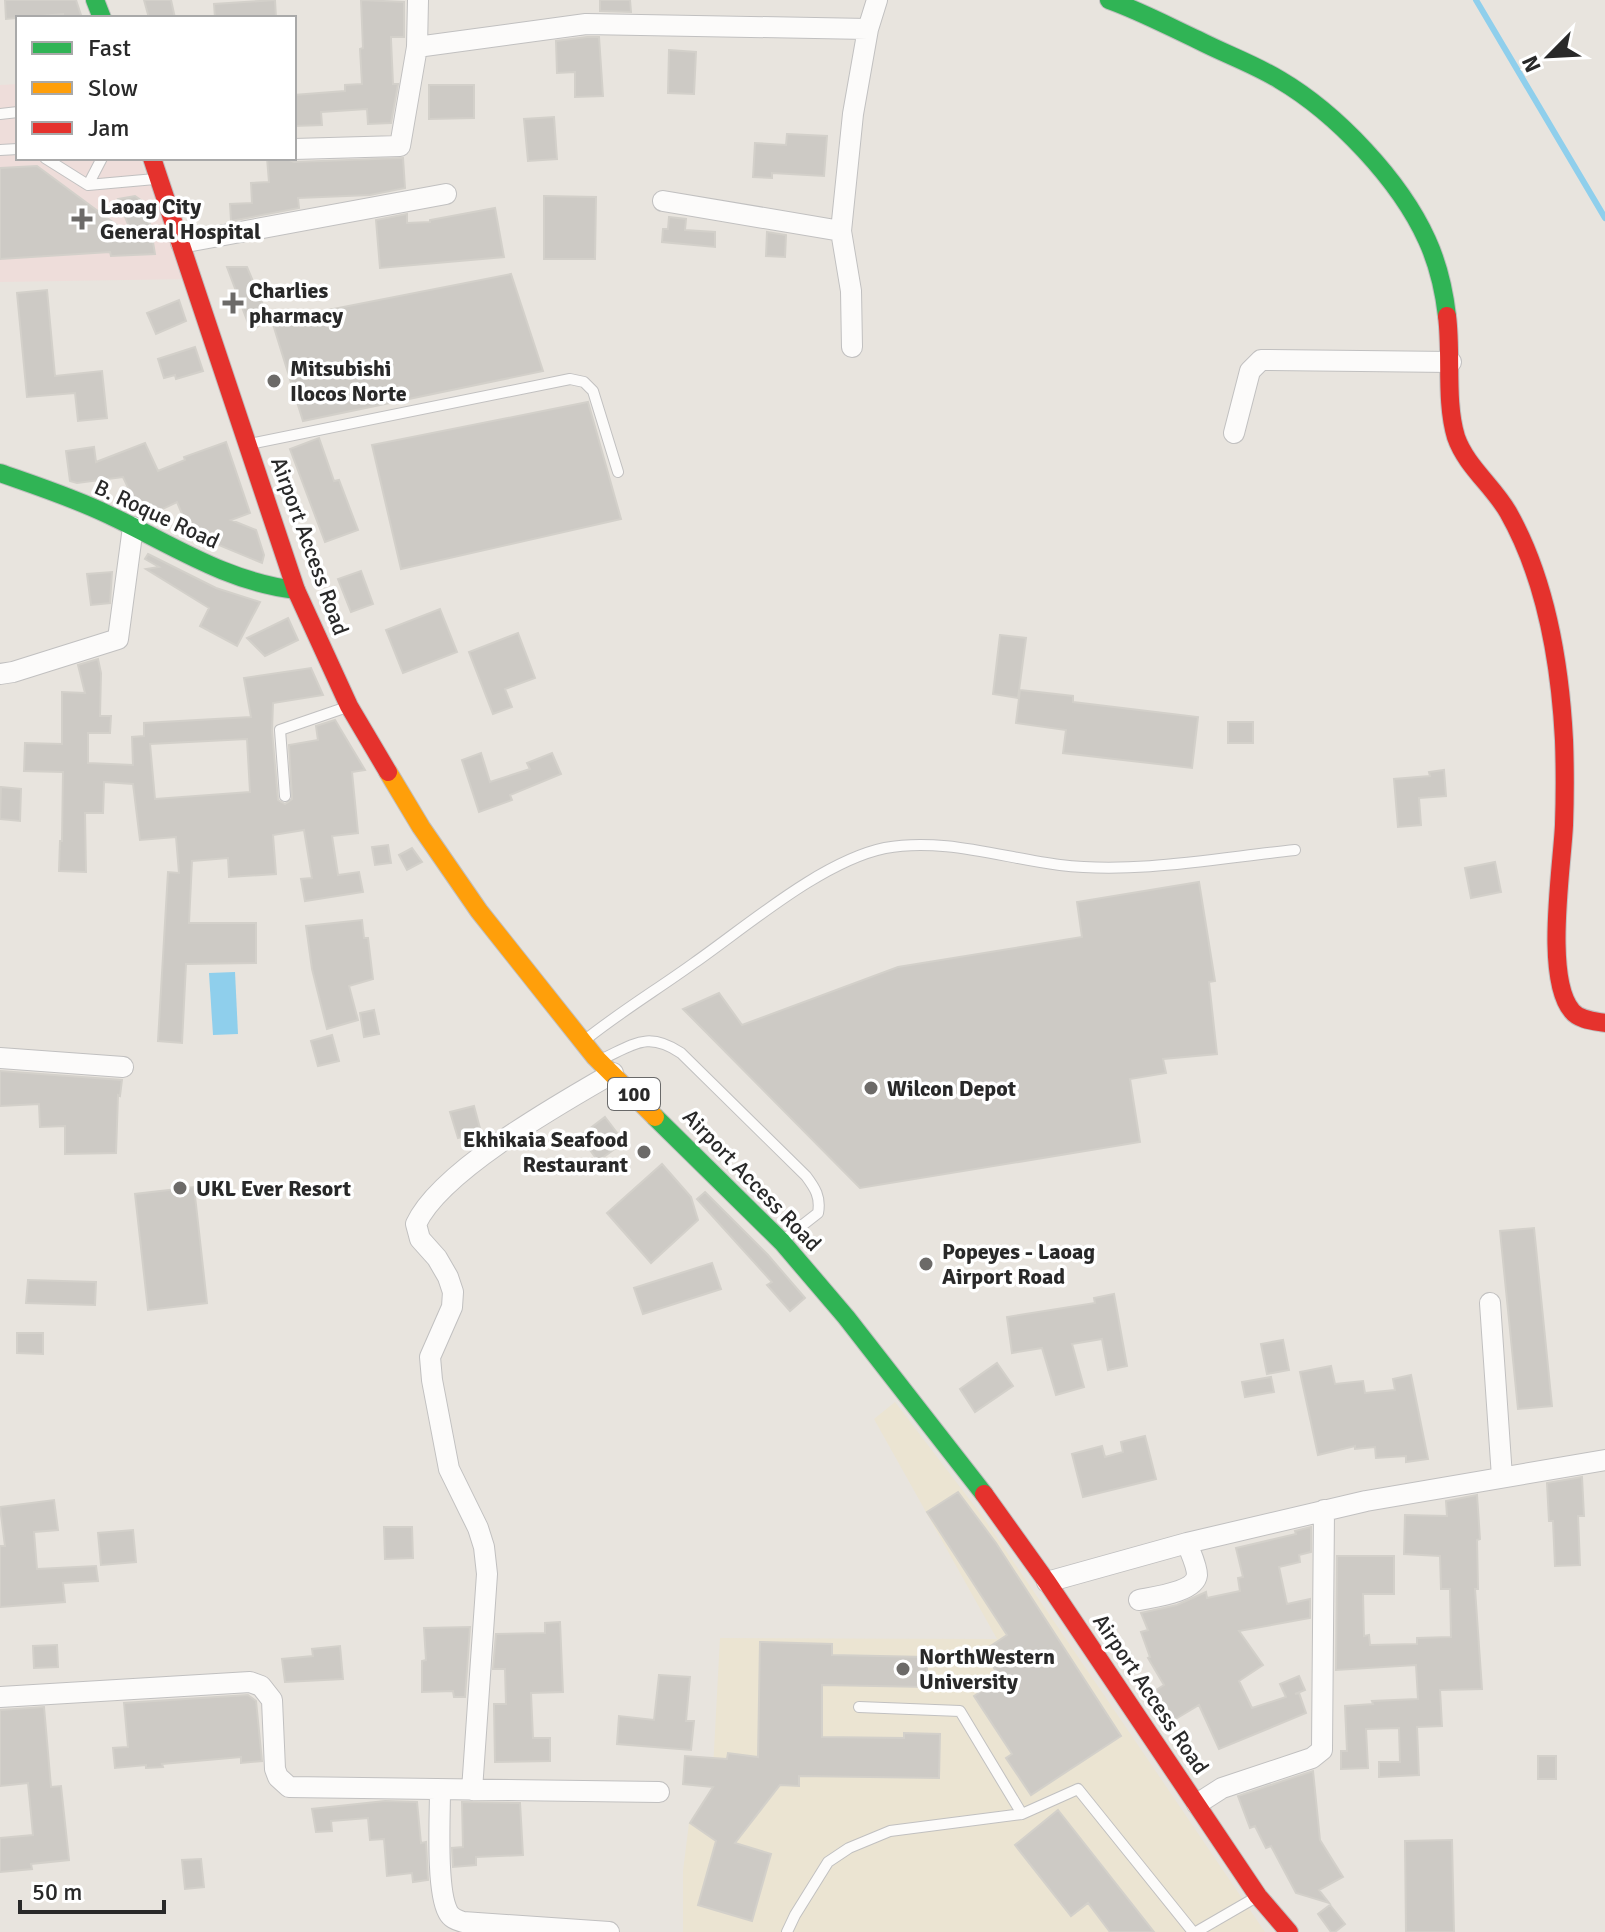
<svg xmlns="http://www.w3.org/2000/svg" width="1605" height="1932" viewBox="0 0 1605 1932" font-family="Signika,sans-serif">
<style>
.education{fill:#ebe4d2}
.medical{fill:#eeddda}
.water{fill:#8fcfec}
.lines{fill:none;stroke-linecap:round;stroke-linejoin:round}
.stream{stroke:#8fcfec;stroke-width:6}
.building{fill:#cdcac5;stroke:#d3d0ca;stroke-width:2;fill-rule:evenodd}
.lane-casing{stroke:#c1c0c0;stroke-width:12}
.street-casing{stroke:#c1c0c0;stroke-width:22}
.fast-casing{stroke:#c1c0c0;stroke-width:20}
.slow-casing{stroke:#c1c0c0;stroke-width:20}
.jam-casing{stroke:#c1c0c0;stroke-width:20}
.lane{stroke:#fcfbfa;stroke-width:10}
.street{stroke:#fcfbfa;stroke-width:20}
.fast{stroke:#30b455;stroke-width:18}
.slow{stroke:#ff9f0a;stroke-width:18}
.jam{stroke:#e5322d;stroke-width:18}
.poi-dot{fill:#6c6a68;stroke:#fff;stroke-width:3}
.labels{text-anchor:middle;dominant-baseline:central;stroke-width:7;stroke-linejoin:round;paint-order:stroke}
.shield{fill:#fff;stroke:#696969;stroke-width:2}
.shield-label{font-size:20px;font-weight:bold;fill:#292929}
.poi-label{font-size:22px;font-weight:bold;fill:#292929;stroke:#fff;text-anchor:start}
.street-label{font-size:22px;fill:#292929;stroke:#fff}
</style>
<rect width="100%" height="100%" fill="#e8e4de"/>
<path class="education" d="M895 1402 983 1517 1265 1932H683V1871L689 1823 712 1788 720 1638 997 1639 874 1419Z"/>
<path class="medical" d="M18 84V158H139L188 279 0 282V85Z"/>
<path class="water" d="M235 972 238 1034 213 1035 209 973Z"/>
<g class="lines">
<path class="stream" d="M1476 0 1605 218"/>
</g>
<path class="building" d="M5 0H76L82 18H63V14L6 19Z
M144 0H171L175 18H149Z
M275 0 276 18H215L214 4Z
M361 0 404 2V37H391V40L393 84H398L391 123 368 124 367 109 321 112 322 125 294 126V95L345 91V85L362 84 360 49 363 48Z
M600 0H630L631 12 600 11Z
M587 37H599L603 96 575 97V72L557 73 556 41Z
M669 50 696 52 694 94 668 93Z
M429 85H474V118L429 119Z
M554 117 557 159 528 161 524 119Z
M787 134 827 136 824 176 772 173V178L753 177 755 143 786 145Z
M267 158H285L294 162 403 158 405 188 370 195 298 198 299 208 231 221 230 204 252 203 251 183 269 182Z
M37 166 133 237 118 199 135 196 142 201 150 224 155 254 111 256 110 252 0 259V168Z
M544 196 596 197 595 259H544Z
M495 208 504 257 380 268 376 220 407 214V223L430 222V220Z
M669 217 686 219 685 230 715 232V247L662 242 663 229H668Z
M767 232 786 235 785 257 766 256Z
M227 267H247L269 319 251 331Z
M511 274 543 371 303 421 272 321Z
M47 290 55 376 102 371 107 418 78 421 75 393 27 397 17 293Z
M179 300 186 321 156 334 147 313Z
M195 347 203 371 176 379 175 375 164 378 158 359Z
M588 402 621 519 401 569 372 445Z
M319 438 334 481 339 480 358 530 325 542 290 449Z
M226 442 250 513 231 520 256 530 264 555 262 563 190 533 177 502 148 516 139 511 123 477 77 483 70 481 66 451 94 447 96 462 145 443 158 471 185 460 184 457Z
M148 554 216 588 260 602 237 646 200 626 209 608 146 569 159 567 145 559Z
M361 571 373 604 351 612 338 579Z
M112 572 110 603 91 605 87 574Z
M440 609 457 652 403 673 386 630Z
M288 618 298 640 265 656 247 638Z
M518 633 535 678 505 689 512 707 493 714 469 652Z
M1000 635 1026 638 1018 698 993 694Z
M98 659 101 673 100 716H111L110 733H88V763L133 765 132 737 144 736V723L251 717 244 678 311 668 323 695 273 703 272 731 278 800 285 804 292 799 289 745 318 740 316 726 335 720 365 770 352 772 358 833 332 836 338 875 359 872 363 892 305 901 301 879 312 878 304 830 273 835 276 874 229 877 228 858 192 861 189 923H256V963L186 964 182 1043 158 1041 168 872 179 873 176 837 140 840 133 784 104 782 103 813H85L86 872 59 871 60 841H62L63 772 24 771 25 743 62 744V692L85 693 78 665ZM247 739 250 792 155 799 150 744Z
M1020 690 1073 696V702L1198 717 1192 768 1063 753 1066 730 1016 723Z
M1228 722H1253V743H1228Z
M481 753 490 782 530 769 527 763 552 753 561 774 510 795 512 800 479 812 462 760Z
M1444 770 1446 796 1419 798 1421 825 1398 827 1394 779 1430 776 1429 772Z
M1 787 21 789 20 821 0 819Z
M388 845 391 863 375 865 372 847Z
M412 848 422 862 407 870 399 855Z
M1495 862 1501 892 1471 898 1465 868Z
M1199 882 1215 981 1209 982 1217 1054 1163 1059 1166 1073 1130 1079 1140 1142 860 1188 683 1009 719 993 742 1025 898 967 1082 937 1077 902Z
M362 920 364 938H368L373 979 349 986 358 1020 327 1029 312 969 306 926Z
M374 1010 379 1034 364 1037 360 1013Z
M332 1035 339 1061 318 1066 311 1041Z
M0 1071 122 1080 120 1096 118 1095 116 1153 65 1154V1126L40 1127 39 1104 0 1106Z
M474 1106 481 1132 458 1138 450 1112Z
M605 1117 624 1142 598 1161 580 1136Z
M662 1164 691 1197 698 1220 651 1263 607 1213Z
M194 1187 207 1303 148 1310 135 1194Z
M705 1192 768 1255 805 1298 790 1311 767 1285 772 1282 697 1199Z
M1534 1228 1552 1406 1518 1409 1500 1231Z
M712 1263 721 1289 643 1314 634 1288Z
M28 1280 96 1282 95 1305 26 1303Z
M1114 1294 1127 1366 1108 1370 1102 1339 1072 1344 1084 1387 1056 1395 1042 1348 1012 1353 1007 1317 1095 1303 1094 1298Z
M17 1333H43V1354L17 1353Z
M1283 1340 1289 1370 1267 1374 1261 1344Z
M997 1363 1013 1386 975 1412 960 1389Z
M1331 1366 1335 1384 1363 1381 1365 1393 1395 1390 1393 1379 1411 1375 1428 1459 1406 1462V1456L1376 1458 1375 1447 1355 1449V1446L1318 1455 1300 1372Z
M1271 1377 1274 1392 1245 1397 1242 1382Z
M1145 1436 1156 1479 1083 1497 1072 1454 1102 1446 1105 1457 1123 1452 1121 1442Z
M1582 1477 1584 1516H1578L1580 1565 1555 1566 1553 1521H1549L1547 1483Z
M958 1492 996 1543 1121 1736 1031 1795 1006 1758 1012 1754 974 1696 1001 1679 983 1651 1007 1635 927 1512Z
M1477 1495 1480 1539 1477 1540 1478 1589H1475L1482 1689 1440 1690 1442 1726 1417 1727 1419 1775 1379 1777V1762H1400L1399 1728 1366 1729 1368 1768 1341 1769V1751H1347L1345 1706 1373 1704 1372 1701 1418 1699 1416 1665 1336 1670 1337 1556H1394V1594H1363L1364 1636 1369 1635 1370 1645 1417 1644V1638L1451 1637 1450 1589H1441L1440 1556 1404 1554 1405 1515 1447 1516 1446 1501Z
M54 1500 58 1530 34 1532 37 1569 96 1566 98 1581 63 1583 65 1602 0 1607V1546H5L0 1507Z
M384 1527H412L413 1558 385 1559Z
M1311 1527V1552L1299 1555 1300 1562 1279 1567 1287 1604 1310 1599V1618L1239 1631 1263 1665 1239 1681 1252 1708 1286 1697 1280 1684 1299 1676 1305 1690 1295 1694 1299 1693 1306 1713 1219 1749 1199 1705 1174 1720 1156 1690 1164 1685 1148 1658 1150 1657 1141 1632 1148 1630 1141 1613 1177 1605 1206 1592 1207 1598 1240 1591 1238 1578 1243 1577 1236 1548 1296 1534 1295 1531Z
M133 1530 136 1562 101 1565 98 1533Z
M560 1622 563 1692 531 1693 533 1738H550V1761L495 1762 494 1704H506L505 1669H493L496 1634 545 1633V1623Z
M470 1627 465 1697H454L453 1691 422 1692V1661L426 1660 424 1628Z
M760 1642 832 1644V1655L927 1657V1687L822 1685V1737L904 1738V1733L940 1734 939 1778 799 1776V1786L780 1785 735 1843 771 1854 752 1921 698 1905 716 1841 690 1823 713 1787 683 1784 685 1756 727 1759 728 1753 758 1757Z
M57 1645 58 1667 34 1668 33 1646Z
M340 1646 343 1679 285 1682 282 1659 313 1656 312 1649Z
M659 1675 690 1677 686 1721H694L691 1750 617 1744 619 1716 654 1720Z
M248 1695 256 1701 262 1761 241 1763V1757L162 1764 163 1767 146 1768V1765L115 1768 113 1748 128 1747 124 1703Z
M44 1707 51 1787 61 1786 69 1860 31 1864 32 1869 0 1872V1838L33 1835 28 1783 0 1786V1710Z
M1538 1756H1556V1779H1538Z
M1313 1771 1320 1840 1343 1877 1319 1890 1329 1903 1296 1893 1271 1846 1266 1848 1255 1826 1250 1828 1238 1796Z
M385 1801 417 1802 421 1843 426 1842 428 1880 413 1882 412 1873 387 1876 384 1839 370 1840 368 1818 331 1821 332 1831 316 1832 312 1809Z
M462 1802 520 1803 523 1855 476 1857V1865L453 1867 452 1848 463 1847Z
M1058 1810 1154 1932H1110L1088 1903 1071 1916 1015 1845Z
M1452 1840 1454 1932H1406L1405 1841Z
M201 1859 204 1887 185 1889 182 1860Z
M1330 1905 1345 1924 1335 1932H1331L1318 1914Z"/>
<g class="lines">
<g class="lane-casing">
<path id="lane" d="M0 114 18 112
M0 150 18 149
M45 158 88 185 155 179
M88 185 102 158
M250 444 570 379 584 382 593 391 618 472
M285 796 280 730 347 707
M585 1040C620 1012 658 989 694 963 747 926 822 861 885 848 943 837 1003 858 1060 865 1137 874 1218 858 1295 850
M602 1059C635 1044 648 1031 681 1053L806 1176C815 1188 821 1197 818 1213L786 1238
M859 1707 960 1711 1022 1814 1078 1789 1193 1932
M787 1932 795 1915 828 1862 849 1848 890 1831 1022 1814
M1196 1932 1253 1899"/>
</g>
<g class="street-casing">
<path id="street" d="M418 0 417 47 586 24 868 29 877 0
M294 149 400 146 417 47
M663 201 841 231
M181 243 446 194
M852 347 851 291 841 231 853 114 868 29
M1234 433 1250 371 1261 360 1451 362
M0 674 13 672 118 639 133 527
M0 1058 123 1067
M1490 1303 1502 1477
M1047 1582 1187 1543 1366 1501 1605 1460
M1139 1600C1153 1597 1195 1592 1197 1575 1197 1565 1190 1552 1187 1543
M0 1697 250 1682 261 1686 272 1700 275 1769 278 1777 289 1787 659 1792
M440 1790C440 1817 436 1890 448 1912 451 1918 456 1920 463 1922L609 1932
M472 1790 487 1574 484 1547 478 1528 449 1469 432 1380 430 1357 452 1307 453 1292 448 1277 437 1258 420 1239 416 1224C440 1171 561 1103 613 1073
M1197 1804 1222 1788 1312 1758 1322 1750 1324 1510"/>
</g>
<g class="fast-casing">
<path id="fast" d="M95 0 102 18
M1109 0C1140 11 1168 26 1198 40 1225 54 1254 64 1280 80 1336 113 1400 180 1427 240 1438 264 1444 290 1447 316
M0 473C37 486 74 498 109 515 171 544 226 582 296 590
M655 1117 782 1242 846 1317 984 1494"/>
</g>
<g class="slow-casing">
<path id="slow" d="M388 772 421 827 479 911 595 1057 655 1117"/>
</g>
<g class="jam-casing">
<path id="jam" d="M152 158 296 590 349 706 388 772
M1447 316C1452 354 1445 401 1456 437 1466 466 1493 486 1508 512 1546 579 1560 663 1564 740 1565 768 1565 797 1564 825 1562 868 1544 978 1572 1011 1579 1020 1594 1021 1605 1023
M984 1494 1047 1582 1258 1896 1289 1932"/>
</g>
<use href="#lane" class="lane"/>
<use href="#street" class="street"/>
<use href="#fast" class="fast"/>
<use href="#slow" class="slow"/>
<use href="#jam" class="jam"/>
</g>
<g class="poi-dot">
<path d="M78 207h8v8h8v8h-8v8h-8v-8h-8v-8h8z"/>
<path d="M229 291h8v8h8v8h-8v8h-8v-8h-8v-8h8z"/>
<circle cx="274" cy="381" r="8"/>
<circle cx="871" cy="1088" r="8"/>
<circle cx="644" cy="1152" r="8"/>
<circle cx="180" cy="1188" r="8"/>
<circle cx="926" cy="1264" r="8"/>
<circle cx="903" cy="1669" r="8"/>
</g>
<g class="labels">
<rect class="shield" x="608" y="1078" width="52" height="32" rx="6"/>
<g class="shield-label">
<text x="634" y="1094">100</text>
</g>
<g class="poi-label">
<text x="100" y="206">Laoag City<tspan x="100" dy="25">General Hospital</tspan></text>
<text x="249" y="290">Charlies<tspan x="249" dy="25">pharmacy</tspan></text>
<text x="290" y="368">Mitsubishi<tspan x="290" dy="25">Ilocos Norte</tspan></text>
<text x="887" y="1088">Wilcon Depot</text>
<text x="628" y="1139" text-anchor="end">Ekhikaia Seafood<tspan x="628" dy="25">Restaurant</tspan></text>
<text x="196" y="1188">UKL Ever Resort</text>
<text x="942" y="1251">Popeyes - Laoag<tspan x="942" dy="25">Airport Road</tspan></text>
<text x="919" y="1656">NorthWestern<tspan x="919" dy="25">University</tspan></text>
</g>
<g class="street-label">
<text transform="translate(157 514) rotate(25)">B. Roque Road</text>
<text transform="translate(310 546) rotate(70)">Airport Access Road</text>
<text transform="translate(752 1180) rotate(46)">Airport Access Road</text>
<text transform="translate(1151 1694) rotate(56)">Airport Access Road</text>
</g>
</g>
<rect x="16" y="16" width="280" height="144" fill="#ffffff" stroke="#a9a9a9" stroke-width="2"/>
<rect x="32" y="42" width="40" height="12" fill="#30b455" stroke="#a9a9a9" stroke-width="2"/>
<text x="88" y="56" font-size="24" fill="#292929">Fast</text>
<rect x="32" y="82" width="40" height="12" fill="#ff9f0a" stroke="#a9a9a9" stroke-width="2"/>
<text x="88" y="96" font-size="24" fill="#292929">Slow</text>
<rect x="32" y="122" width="40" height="12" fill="#e5322d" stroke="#a9a9a9" stroke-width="2"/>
<text x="88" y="136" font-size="24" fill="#292929">Jam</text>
<g transform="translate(1549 56) rotate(246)" stroke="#ffffff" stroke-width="6" paint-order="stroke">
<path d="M0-6L14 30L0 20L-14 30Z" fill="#292929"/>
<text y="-12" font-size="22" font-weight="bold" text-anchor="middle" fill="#292929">N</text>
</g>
<path d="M20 1900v12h144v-12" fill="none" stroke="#292929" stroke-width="4"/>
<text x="32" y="1900" font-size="24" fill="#292929" stroke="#ffffff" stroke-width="6" paint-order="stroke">50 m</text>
</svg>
